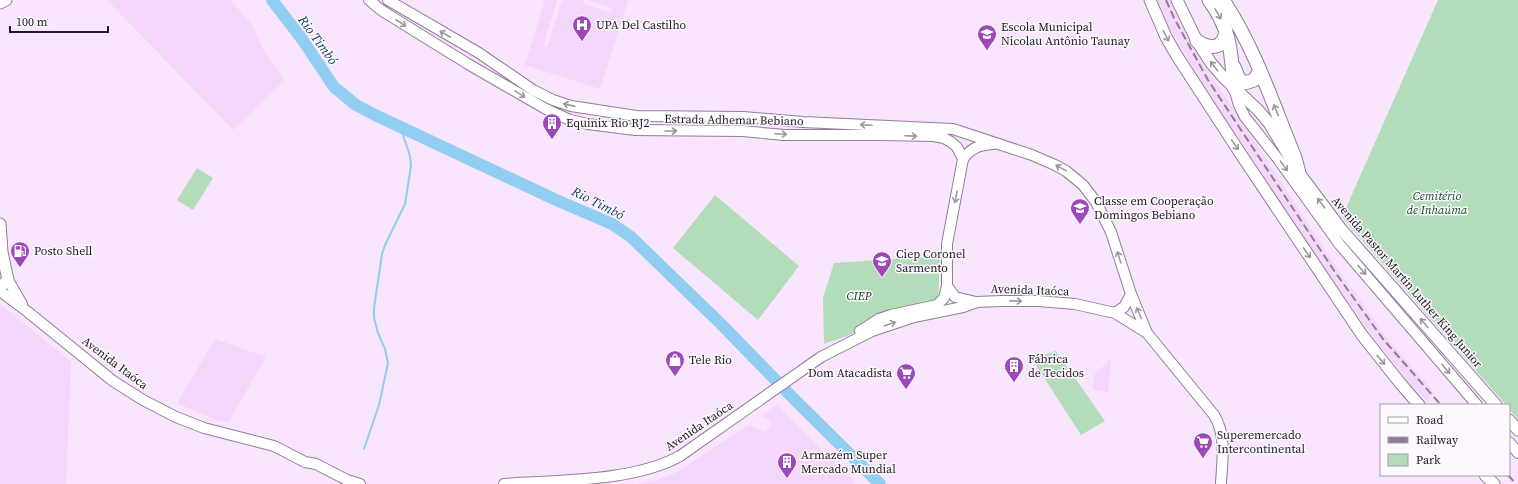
<svg xmlns="http://www.w3.org/2000/svg" width="1518" height="484" viewBox="0 0 1518 484" font-family="'Source Serif 4',serif">
<style>
.built{fill:#f4d7fb}
.green{fill:#b2dcba}
.lines{fill:none;stroke-linecap:round;stroke-linejoin:round}
.stream{stroke:#92cef2;stroke-width:2}
.river{stroke:#92cef2;stroke-width:12}
.secondary-casing{stroke:#927c97;stroke-width:12}
.primary-casing{stroke:#927c97;stroke-width:13}
.highway-casing{stroke:#927c97;stroke-width:15}
.secondary{stroke:#fff;stroke-width:10}
.primary{stroke:#fff;stroke-width:11}
.highway{stroke:#fff;stroke-width:13}
.rail{stroke:#8d7f90;stroke-width:2;stroke-dasharray:8 4;stroke-linecap:butt}
.oneway{stroke:#9b979c}
.labels{text-anchor:middle;dominant-baseline:central;stroke-width:3;stroke-linejoin:round;paint-order:stroke}
.poi-label{font-size:12px;fill:#201822;stroke:#fdf8fe;text-anchor:start}
.street-label{font-size:12px;fill:#201822;stroke:#fdf8fe}
.park-label{font-size:12px;font-style:italic;fill:#114b25;stroke:#fdf8fe}
.water-label{font-size:13px;font-style:italic;fill:#053a51;stroke:#fdf8fe}
</style>
<rect width="100%" height="100%" fill="#f9e5fd"/>
<path class="built" d="M107 0H230L251 23 265 53 285 80 233 130Z
M545 0H557L543 46 547 48 562 0H584L583 4 611 13 612 8 588 0H628L600 89 525 65Z
M1157 0H1170L1208 70 1333 262 1390 342 1435 393 1427 400 1410 384 1369 332 1289 218 1204 87 1170 28Z
M0 304 71 362 66 484H0Z
M215 339 266 357 228 423 213 419 177 403Z
M1111 359 1108 392 1093 390 1094 375Z
M777 405 856 484H636L654 481 677 472 749 425 766 433 772 421 761 416Z"/>
<path class="green" d="M1438 0H1518V419L1509 409V405H1506L1342 217Z
M197 168 213 178 193 210 177 200Z
M715 195 799 266 758 320 673 248Z
M940 256 938 303 824 344 823 298 834 263Z
M1056 351 1105 421 1081 435 1032 359Z"/>
<g class="lines">
<path class="stream" d="M364 449 379 405 388 363 385 349 378 333 374 318V308L382 254 385 245 405 204 411 166 410 156 403 135 395 125"/>
<path class="river" d="M272 0 302 39 334 87 356 105 375 115 554 199 612 224 631 237 721 324 795 400 880 484"/>
<g class="secondary-casing">
<path id="secondary" d="M369 0 381 10 405 25 468 64 546 109 570 120 588 124 635 130 742 131 784 135H879L934 136 944 138 951 142 957 147 963 159
M388 0 479 53 533 90 553 100 571 106 636 116 743 117 803 122 953 129 1032 155 1055 165 1066 171 1083 185 1096 202 1111 232 1131 294 1147 333 1214 415C1227 436 1222 461 1221 484
M1234 88 1239 105 1245 117 1278 159 1340 245 1477 405
M8 280 22 304
M947 286 955 297 976 302
M0 291 28 312 113 381 143 400 176 417 204 428 274 446 305 462 316 464 347 480 360 484
M1115 313 1124 307 1131 294
M860 331 879 319 891 315 937 305 944 298 947 286V244L963 159C971 148 979 145 993 144
M1509 442 1518 453
M504 484C558 480 633 482 680 456L821 357 872 331 914 317 963 307 977 302 1001 301H1038L1075 304 1115 313 1147 333"/>
</g>
<g class="primary-casing">
<path id="primary" d="M1150 0 1166 37 1177 56 1240 153 1362 335 1400 383 1419 405
M1177 0 1197 41 1211 63 1224 78 1258 110 1269 123 1299 173 1341 229 1496 405
M0 3 6 0
M0 224 2 252 8 280 0 287
M1509 420 1518 430
M1485 475 1494 484"/>
</g>
<g class="highway-casing">
<path id="highway" d="M1209 0C1231 30 1231 52 1234 88
M1223 0C1255 48 1273 104 1295 158L1299 173
M1197 41C1211 50 1224 49 1226 30
M1234 67 1239 79 1245 83 1254 80 1260 71"/>
</g>
<use href="#secondary" class="secondary"/>
<use href="#primary" class="primary"/>
<use href="#highway" class="highway"/>
<path class="rail" d="M1166 0 1174 18 1208 80 1335 272 1383 339 1441 405
M1508 475 1516 484"/>
</g>
<defs><path id="oneway-shaft" d="M-6 0H5M1.5-3L5.5 0L1.5 3" fill="none" stroke-width="1.6" stroke-linecap="round" stroke-linejoin="round"/></defs>
<g class="oneway">
<use href="#oneway-shaft" transform="translate(1218 14) rotate(60)"/>
<use href="#oneway-shaft" transform="translate(401 23) rotate(33)"/>
<use href="#oneway-shaft" transform="translate(445 34) rotate(-150)"/>
<use href="#oneway-shaft" transform="translate(1166 36) rotate(63)"/>
<use href="#oneway-shaft" transform="translate(1214 66) rotate(-128)"/>
<use href="#oneway-shaft" transform="translate(520 94) rotate(31)"/>
<use href="#oneway-shaft" transform="translate(569 105) rotate(-167)"/>
<use href="#oneway-shaft" transform="translate(1276 110) rotate(-112)"/>
<use href="#oneway-shaft" transform="translate(866 125) rotate(-177)"/>
<use href="#oneway-shaft" transform="translate(671 131)"/>
<use href="#oneway-shaft" transform="translate(781 134) rotate(3)"/>
<use href="#oneway-shaft" transform="translate(911 136) rotate(2)"/>
<use href="#oneway-shaft" transform="translate(1235 145) rotate(56)"/>
<use href="#oneway-shaft" transform="translate(1284 166) rotate(54)"/>
<use href="#oneway-shaft" transform="translate(1061 168) rotate(-151)"/>
<use href="#oneway-shaft" transform="translate(956 197) rotate(100)"/>
<use href="#oneway-shaft" transform="translate(1321 203) rotate(-127)"/>
<use href="#oneway-shaft" transform="translate(1307 253) rotate(56)"/>
<use href="#oneway-shaft" transform="translate(1119 257) rotate(-107)"/>
<use href="#oneway-shaft" transform="translate(1362 270) rotate(49)"/>
<use href="#oneway-shaft" transform="translate(1016 301) rotate(1)"/>
<use href="#oneway-shaft" transform="translate(1139 313) rotate(-113)"/>
<use href="#oneway-shaft" transform="translate(1424 323) rotate(-131)"/>
<use href="#oneway-shaft" transform="translate(890 324) rotate(-18)"/>
<use href="#oneway-shaft" transform="translate(1381 360) rotate(50)"/>
<use href="#oneway-shaft" transform="translate(1446 369) rotate(49)"/>
</g>
<defs>
<g id="hospital-pin" transform="scale(1)"><path d="M0 17L-7.5 6A9.5 9.5 0 1 1 7.5 6Z" fill="#9c48b7" stroke="#fdf8fe"/><path d="M-5-5h3v3.5h4V-5h3V5h-3V1.5h-4V5h-3Z" fill="#fff"/></g>
<g id="school-pin" transform="scale(1)"><path d="M0 17L-7.5 6A9.5 9.5 0 1 1 7.5 6Z" fill="#9c48b7" stroke="#fdf8fe"/><path d="M0-5L7-2L0 1L-7-2ZM-4 1L0 2.5L4 1V4Q0 6-4 4Z" fill="#fff"/></g>
<g id="building-pin" transform="scale(1)"><path d="M0 17L-7.5 6A9.5 9.5 0 1 1 7.5 6Z" fill="#9c48b7" stroke="#fdf8fe"/><path d="M-4-6H4V6H1V3H-1V6H-4ZM-2.5-4.3h1.7v1.8h-1.7ZM.8-4.3h1.7v1.8H.8ZM-2.5-1h1.7V.8h-1.7ZM.8-1h1.7V.8H.8Z" fill="#fff"/></g>
<g id="fuel-pin" transform="scale(1)"><path d="M0 17L-7.5 6A9.5 9.5 0 1 1 7.5 6Z" fill="#9c48b7" stroke="#fdf8fe"/><path d="M-5.5-6h7V0h2V4h1.3V-2.5L3-4.5l.8-.8L6-3V5H2.5V1h-1V6h-7ZM-4.2-4.7v3.2H.2V-4.7Z" fill="#fff"/></g>
<g id="shop-pin" transform="scale(1)"><path d="M0 17L-7.5 6A9.5 9.5 0 1 1 7.5 6Z" fill="#9c48b7" stroke="#fdf8fe"/><path d="M-5-2.5h2.3a2.7 3.5 0 0 1 5.4 0H5L5.5 6h-11ZM-1.5-2.5h3a1.5 2.3 0 0 0-3 0Z" fill="#fff"/></g>
<g id="supermarket-pin" transform="scale(1)"><path d="M0 17L-7.5 6A9.5 9.5 0 1 1 7.5 6Z" fill="#9c48b7" stroke="#fdf8fe"/><path d="M-6-5.5h2.5l.6 2H6L4.5 2H-2.5L-4.4-4H-6ZM-1.5 3.2a1.3 1.3 0 1 0 .1 0ZM3 3.2a1.3 1.3 0 1 0 .1 0Z" fill="#fff"/></g>
</defs>
<g fill-rule="evenodd">
<use href="#hospital-pin" x="582" y="25"/>
<use href="#school-pin" x="987" y="34"/>
<use href="#building-pin" x="552" y="123"/>
<use href="#school-pin" x="1080" y="208"/>
<use href="#fuel-pin" x="20" y="251"/>
<use href="#school-pin" x="882" y="261"/>
<use href="#shop-pin" x="675" y="360"/>
<use href="#building-pin" x="1014" y="366"/>
<use href="#supermarket-pin" x="906" y="373"/>
<use href="#supermarket-pin" x="1203" y="442"/>
<use href="#building-pin" x="787" y="462"/>
</g>
<g class="labels">
<g class="poi-label">
<text x="596" y="25">UPA Del Castilho</text>
<text x="1001" y="27">Escola Municipal<tspan x="1001" dy="14">Nicolau Antônio Taunay</tspan></text>
<text x="566" y="123">Equinix Rio RJ2</text>
<text x="1094" y="201">Classe em Cooperação<tspan x="1094" dy="14">Domingos Bebiano</tspan></text>
<text x="34" y="251">Posto Shell</text>
<text x="896" y="254">Ciep Coronel<tspan x="896" dy="14">Sarmento</tspan></text>
<text x="1028" y="359">Fábrica<tspan x="1028" dy="14">de Tecidos</tspan></text>
<text x="689" y="360">Tele Rio</text>
<text x="892" y="373" text-anchor="end">Dom Atacadista</text>
<text x="1217" y="435">Superemercado<tspan x="1217" dy="14">Intercontinental</tspan></text>
<text x="801" y="455">Armazém Super<tspan x="801" dy="14">Mercado Mundial</tspan></text>
</g>
<g class="street-label">
<text transform="translate(734 120) rotate(1)">Estrada Adhemar Bebiano</text>
<text transform="translate(1407 282) rotate(49)">Avenida Pastor Martin Luther King Junior</text>
<text transform="translate(1030 290) rotate(2)">Avenida Itaóca</text>
<text transform="translate(115 363) rotate(37)">Avenida Itaóca</text>
<text transform="translate(699 426) rotate(-34)">Avenida Itaóca</text>
</g>
<g class="park-label">
<text x="1437" y="196">Cemitério<tspan x="1437" dy="14">de Inhaúma</tspan></text>
<text x="859" y="296">CIEP</text>
</g>
<g class="water-label">
<text transform="translate(318 40) rotate(54)">Rio Timbó</text>
<text transform="translate(598 203) rotate(27)">Rio Timbó</text>
</g>
</g>
<rect x="1380" y="404" width="130" height="72" fill="#fdf8fe" stroke="#a59ea6"/>
<rect x="1388" y="417" width="20" height="6" fill="#ffffff" stroke="#a59ea6"/>
<text x="1416" y="424" font-size="12" fill="#201822">Road</text>
<rect x="1388" y="437" width="20" height="6" fill="#8d7f90" stroke="#a59ea6"/>
<text x="1416" y="444" font-size="12" fill="#201822">Railway</text>
<rect x="1388" y="454" width="20" height="12" fill="#b2dcba" stroke="#a59ea6"/>
<text x="1416" y="464" font-size="12" fill="#201822">Park</text>
<path d="M10 26v6h98v-6" fill="none" stroke="#201822" stroke-width="2"/>
<text x="16" y="26" font-size="12" fill="#201822" stroke="#fdf8fe" stroke-width="3" paint-order="stroke">100 m</text>
</svg>
